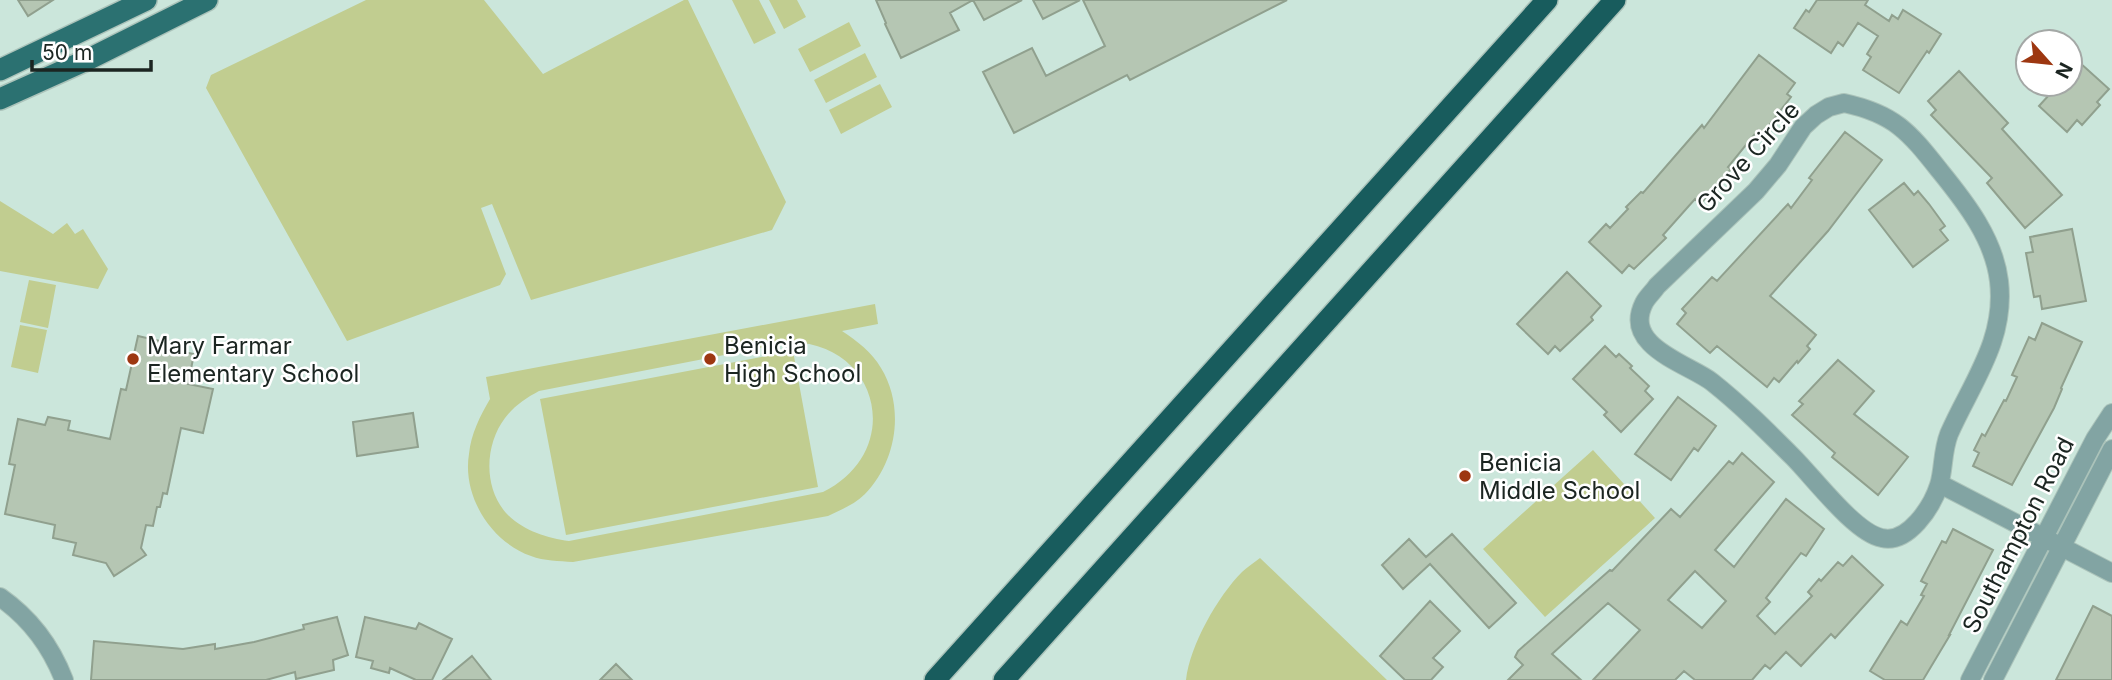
<svg xmlns="http://www.w3.org/2000/svg" width="2112" height="680" viewBox="0 0 2112 680" font-family="Inter,sans-serif">
<style>
.green{fill:#c1cd90;fill-rule:evenodd}
.building{fill:#b5c6b3;stroke:#90a08e;stroke-width:2;fill-rule:evenodd}
.lines{fill:none;stroke-linecap:round;stroke-linejoin:round}
.minor-casing{stroke:#abc3ba;stroke-width:20}
.major-casing{stroke:#abc3ba;stroke-width:24}
.highway-casing{stroke:#abc3ba;stroke-width:24}
.minor{stroke:#82a4a3;stroke-width:18}
.major{stroke:#2b7171;stroke-width:21}
.highway{stroke:#185c5d;stroke-width:21}
.poi-dot{fill:#9d3711;stroke:#fff;stroke-width:2.5}
.labels{text-anchor:middle;dominant-baseline:central;stroke-width:5;stroke-linejoin:round;paint-order:stroke}
.street-label{font-size:24px;fill:#1b2521;stroke:#fff}
.poi-label{font-size:24px;fill:#1b2521;stroke:#fff;text-anchor:start}
</style>
<rect width="100%" height="100%" fill="#cbe6db"/>
<path class="green" d="M366 0H484L543 74 684 0H688L786 202 772 230 531 300 492 204 481 208 506 274 500 285 347 341 206 88 211 75Z
M732 0H759L776 33 754 44Z
M769 0H797L806 17 784 29Z
M849 22 861 46 810 72 798 49Z
M865 53 877 77 826 103 814 80Z
M880 84 892 107 841 134 829 110Z
M0 201 53 234 67 223 75 234 83 229 108 269 98 289 0 271Z
M29 280 56 285 48 328 20 322Z
M875 304 878 324 842 331C857 341 872 352 881 368 905 407 897 461 865 494 855 504 841 510 828 516L573 562C559 561 544 561 531 556 491 542 462 496 469 454 471 434 480 416 490 399L486 377ZM791 342C880 344 905 451 823 492L569 541C547 538 523 531 506 513 483 487 485 444 505 418 514 406 526 398 539 391Z
M20 325 47 330 38 373 11 367Z
M793 351 818 487 566 535 540 399Z
M1593 450 1655 518 1545 617 1483 549Z
M1260 558 1387 680H1186C1190 645 1218 596 1242 572 1247 567 1254 563 1260 558Z"/>
<path class="building" d="M18 0H53L28 16Z
M876 0H973L950 13 959 30 901 58 885 24 886 23Z
M973 0H1022L984 20Z
M1033 0H1080L1043 19Z
M1083 0H1287L1130 80 1127 75 1014 133 983 72 1032 48 1046 76 1105 46Z
M1817 0H1868L1865 5 1889 21 1892 15 1898 19 1903 10 1941 34 1929 53 1927 51 1899 93 1863 70 1871 57 1867 54 1878 36 1858 23 1843 46 1838 42 1831 53 1794 28 1806 10 1809 12Z
M1759 55 1795 83 1787 94 1791 97 1763 133 1758 130 1728 167 1731 169 1719 183 1700 204 1695 199 1663 235 1666 238 1634 269 1629 265 1622 273 1589 242 1606 224 1610 228 1628 209 1626 207 1641 192 1643 193 1702 125 1704 128Z
M2079 62 2109 89 2097 102 2100 105 2082 125 2077 120 2067 132 2039 106 2059 84H2070V71Z
M1959 71 2008 123 2002 129 2062 195 2025 228 1987 183 1992 178 1931 115 1936 110 1928 101Z
M1845 132 1882 160 1828 231 1770 296 1816 335 1807 346 1810 349 1798 363 1797 361 1779 382 1774 378 1767 387 1717 346 1710 353 1677 324 1686 313 1682 309 1712 277 1717 281 1788 204 1791 208 1812 180 1809 178Z
M1904 183 1914 195 1918 191 1929 204 1945 226 1940 230 1948 240 1913 267 1869 210Z
M2072 229 2086 301 2042 309 2040 296 2034 297 2026 253 2033 252 2030 237Z
M1567 272 1601 306 1591 317 1593 320 1560 351 1555 346 1548 354 1517 324Z
M2042 323 2082 342 2061 388 2062 389 2054 408 2012 485 1973 466 1979 453 1974 450 1982 434 1985 436 2004 400 2006 401 2017 377 2012 375 2029 337 2035 340Z
M138 336 173 344 172 350 194 354 188 384 213 389 203 433 181 428 167 494 163 493 160 507H157L153 526 146 525 141 548 146 555 114 576 106 563 73 555 76 543 53 538 55 525 5 514 15 465 9 464 18 419 45 425 48 417 70 421 68 430 110 439 121 389 126 390Z
M1605 346 1616 357 1619 354 1632 366 1630 368 1649 386 1645 391 1653 399 1621 432 1604 415 1607 412 1573 379Z
M1838 360 1874 391 1854 414 1908 457 1878 495 1832 457 1835 453 1792 415 1803 404 1799 401Z
M1678 397 1716 426 1698 451 1694 448 1671 480 1635 454Z
M413 413 418 447 357 456 353 422Z
M1742 453 1774 482 1715 550 1734 567 1786 499 1824 529 1806 556 1801 553 1766 598 1770 602 1757 616 1775 634 1812 596 1808 592 1819 579 1821 581 1838 562 1843 566 1852 556 1883 585 1835 638 1831 634 1801 666 1786 652 1770 669 1765 665 1752 680H1695L1684 671 1675 680H1593L1640 630 1608 603 1552 654 1581 680H1508L1523 665 1515 657 1518 651 1610 570 1612 571 1671 509 1680 517 1729 461 1733 464ZM1695 571 1726 601 1702 628 1668 600Z
M1953 529 1993 550 1949 635H1950L1923 680H1885L1870 671 1901 621 1907 625 1924 596 1921 595 1927 584 1921 581 1942 541 1946 543Z
M1452 534 1516 603 1489 628 1430 564 1403 589 1382 565 1409 539 1426 557Z
M1430 601 1460 631 1433 658 1443 667 1431 680H1405L1380 656Z
M2093 606 2112 616V680H2056Z
M337 617 348 655 333 660 334 670 317 674 296 679 295 672 266 680H91L94 641 183 649 215 644V649L254 642 304 629 303 625Z
M365 617 416 629 419 623 452 639 432 680H416L390 668 389 673 371 668 373 661 356 657Z
M472 656 491 680H443Z
M616 664 632 680H600Z"/>
<g class="lines">
<g class="minor-casing">
<path id="minor" d="M1844 103C1895 114 1909 132 1940 171 1966 203 1994 239 1999 281 2006 340 1972 382 1949 434 1942 452 1944 469 1939 485 1932 507 1908 544 1882 538 1855 533 1814 478 1793 457 1767 431 1741 405 1712 382 1689 364 1622 347 1644 303 1647 297 1653 292 1657 286L1756 191 1778 165 1803 127 1816 115 1829 107Z
M1940 484 2112 573
M0 597C30 618 51 646 64 680
M1970 680 2095 439 2112 413
M1993 680 2112 449"/>
</g>
<g class="major-casing">
<path id="major" d="M0 70 146 0
M0 99 89 59 207 0"/>
</g>
<g class="highway-casing">
<path id="highway" d="M935 680 1547 0
M1004 680 1615 0"/>
</g>
<use href="#minor" class="minor"/>
<use href="#major" class="major"/>
<use href="#highway" class="highway"/>
</g>
<g class="poi-dot">
<circle cx="133" cy="359" r="7"/>
<circle cx="710" cy="359" r="7"/>
<circle cx="1465" cy="476" r="7"/>
</g>
<g class="labels">
<g class="street-label">
<text transform="translate(1748 157) rotate(-48)">Grove Circle</text>
<text transform="translate(2018 535) rotate(-63)">Southampton Road</text>
</g>
<g class="poi-label">
<text x="147" y="345">Mary Farmar<tspan x="147" dy="28">Elementary School</tspan></text>
<text x="724" y="345">Benicia<tspan x="724" dy="28">High School</tspan></text>
<text x="1479" y="462">Benicia<tspan x="1479" dy="28">Middle School</tspan></text>
</g>
</g>
<g transform="translate(2049 63) rotate(117)"><circle r="33" fill="#ffffff" stroke="#a4a8a6" stroke-width="2"/>
<path d="M0-5L12 26L0 18L-12 26Z" fill="#9d3711"/>
<text y="-10" font-size="19" font-weight="bold" text-anchor="middle" fill="#1b2521">N</text>
</g>
<path d="M32 60v10h119v-10" fill="none" stroke="#1b2521" stroke-width="3.5"/>
<text x="42" y="60" font-size="21" fill="#1b2521" stroke="#ffffff" stroke-width="5" paint-order="stroke">50 m</text>
</svg>
